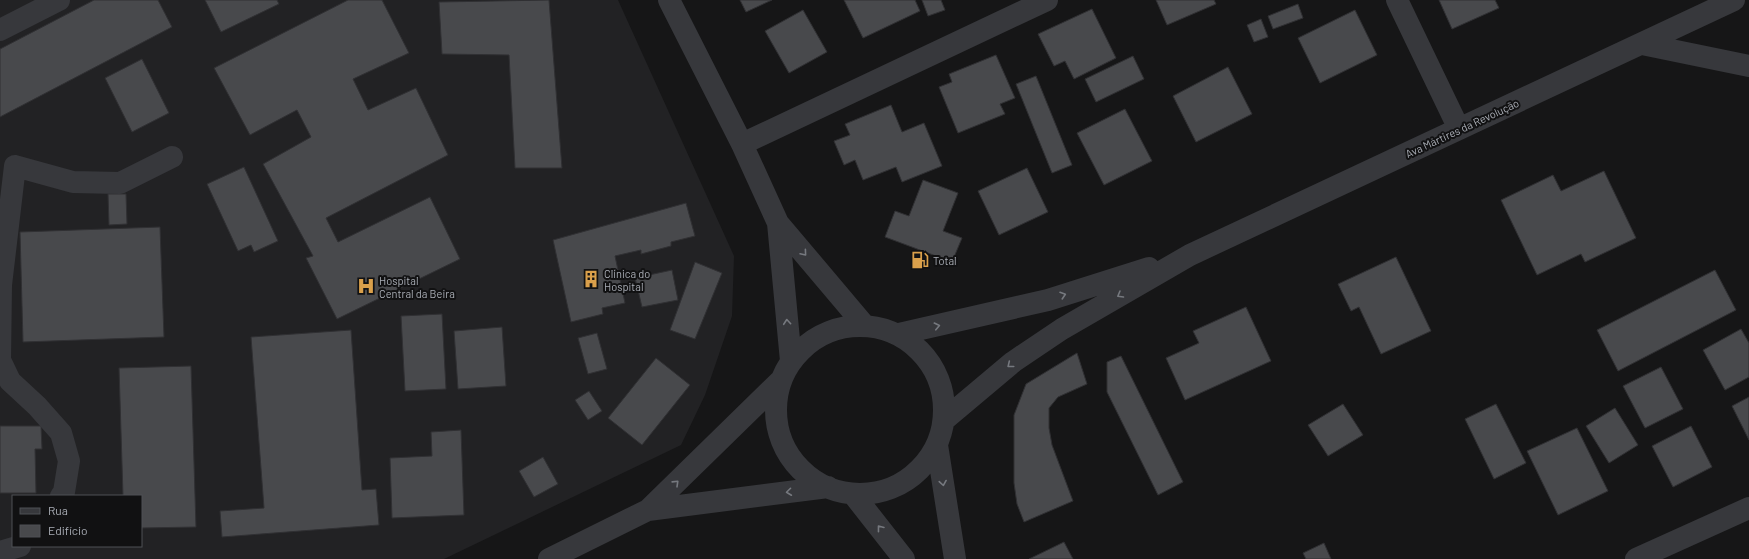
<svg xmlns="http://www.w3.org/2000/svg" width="1749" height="559" viewBox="0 0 1749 559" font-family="Barlow,sans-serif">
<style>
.built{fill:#222224;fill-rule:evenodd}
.building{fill:#48494c;stroke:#303033}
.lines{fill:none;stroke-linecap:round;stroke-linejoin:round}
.minor{stroke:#37383c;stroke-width:22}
.oneway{stroke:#76797f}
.labels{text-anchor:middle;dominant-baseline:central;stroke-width:4;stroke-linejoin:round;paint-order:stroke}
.street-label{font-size:11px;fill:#aaaeb6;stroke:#111112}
.poi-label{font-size:11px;fill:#aaaeb6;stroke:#111112;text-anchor:start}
</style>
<rect width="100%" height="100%" fill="#161617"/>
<path class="built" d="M0 0H618L734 256 732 316 705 395 681 445 444 559H0ZM13 496H141V546H13Z"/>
<path class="building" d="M94 0H158L172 27 0 117V49Z
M205 0H277L279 4 221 32Z
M348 0H382L409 53 353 79 368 110 416 88 448 155 326 218 338 242 430 197 460 259 337 319 306 258 313 256 263 164 311 137 297 110 250 135 214 68Z
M549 0 562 168H515L509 55 442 54 439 2Z
M740 0H772L746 12Z
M844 0H915L920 11 863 38Z
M922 0H941L945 10 928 16Z
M1156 0H1214L1216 4 1167 25Z
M1439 0H1495L1499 8 1452 29Z
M1298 4 1303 18 1273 29 1268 16Z
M1092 9 1116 58 1074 79 1065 61 1054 66 1038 34Z
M803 10 827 52 789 73 765 31Z
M1355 10 1377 55 1320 83 1298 38Z
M1261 19 1268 37 1254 42 1247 25Z
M996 55 1015 98 1000 104 1005 114 958 133 939 87 952 82 949 74Z
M1133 56 1144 79 1096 102 1085 79Z
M142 59 169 113 132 132 105 78Z
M1228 67 1252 114 1196 142 1173 96Z
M1036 76 1072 165 1052 173 1016 84Z
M891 105 902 132 924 123 942 166 902 182 896 167 863 180 855 160 844 165 834 141 850 135 845 124Z
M1125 109 1152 161 1104 185 1077 133Z
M244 167 278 241 254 252 251 245 238 251 207 184Z
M1027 168 1048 212 999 235 978 191Z
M1604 171 1636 238 1585 262 1581 254 1537 275 1501 200 1553 175 1561 191Z
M923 180 958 193 943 231 962 238 952 262 885 237 895 211 909 216Z
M108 194H126L127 224 109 225Z
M686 203 695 236 671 242V246L641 254V250L615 256 625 303 602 308 603 314 571 322 553 240Z
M160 227 164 337 23 342 20 232Z
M1396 257 1431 331 1381 354 1359 307 1351 311 1338 284Z
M695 262 722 273 695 339 670 330Z
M672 270 678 300 642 307 635 278Z
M1715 270 1736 310 1618 371 1597 330Z
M1246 307 1271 361 1185 400 1166 358 1199 343 1193 331Z
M442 314 446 389 405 391 401 316Z
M502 327 506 386 458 389 454 331Z
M1741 329 1749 343V377L1725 390 1703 350Z
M351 330 362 490 376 489 379 525 222 537 220 511 264 508 251 337Z
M597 333 607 369 588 374 578 338Z
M1077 353 1087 384 1058 397 1049 408V428L1052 445 1073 501 1024 522 1017 504 1014 483V415L1026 384Z
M1121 356 1183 482 1158 495 1107 392V362Z
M656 358 690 385 642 445 608 418Z
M191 366 196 527 141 528V496H123L119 368Z
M1661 367 1683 409 1645 428 1623 386Z
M589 391 602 411 588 420 575 400Z
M1749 397V440L1732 406Z
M1343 404 1363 435 1328 456 1308 425Z
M1496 404 1526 463 1494 479 1465 419Z
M1615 408 1638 445 1609 463 1586 426Z
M0 426H41L42 449H35L36 493H0Z
M1691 426 1712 467 1673 487 1652 446Z
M1577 428 1608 491 1558 515 1527 451Z
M461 430 464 515 392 518 390 458 432 456 431 432Z
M543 457 558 484 534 497 519 471Z
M1064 542 1073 559H1029Z
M1324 543 1331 559H1306L1303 553Z"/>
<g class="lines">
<path class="minor" d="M669 0 742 144 778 223 865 326
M1397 0 1459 129
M0 30 59 0
M1642 44 1749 66
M742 144 1047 0
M778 223 791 361
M776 410a84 84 0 1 1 168 0a84 84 0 1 1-168 0Z
M899 334 1048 300 1149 268
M944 420 1013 362 1062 329 1190 255 1734 0
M937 445 955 559
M853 494 904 559
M61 496 64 492 69 461 61 433 37 406 10 381 0 360 1 285 15 166 73 182 120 183 172 157
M648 510 828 487
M0 552 20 546
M549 559 648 510 780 381
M1636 559 1749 508"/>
</g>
<defs><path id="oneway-chevron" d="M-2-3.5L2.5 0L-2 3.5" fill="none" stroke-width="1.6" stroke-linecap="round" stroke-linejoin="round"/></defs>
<g class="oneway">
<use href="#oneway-chevron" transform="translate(804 253) rotate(50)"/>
<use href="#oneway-chevron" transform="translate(1063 295) rotate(-18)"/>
<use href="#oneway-chevron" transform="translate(1120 295) rotate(150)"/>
<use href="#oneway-chevron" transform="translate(787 322) rotate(-95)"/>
<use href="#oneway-chevron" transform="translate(937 326) rotate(-13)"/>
<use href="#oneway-chevron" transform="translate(1010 365) rotate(141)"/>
<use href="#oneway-chevron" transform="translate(676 483) rotate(-44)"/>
<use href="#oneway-chevron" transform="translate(943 483) rotate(81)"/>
<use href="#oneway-chevron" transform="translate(789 492) rotate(173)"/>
<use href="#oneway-chevron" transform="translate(880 528) rotate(-128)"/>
</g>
<defs>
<g id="fuel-bare" transform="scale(1.38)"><path d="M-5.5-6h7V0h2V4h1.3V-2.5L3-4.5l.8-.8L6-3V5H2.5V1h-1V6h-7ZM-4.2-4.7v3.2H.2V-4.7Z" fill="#daa04b" stroke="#111112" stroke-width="2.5" paint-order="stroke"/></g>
<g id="building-bare" transform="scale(1.38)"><path d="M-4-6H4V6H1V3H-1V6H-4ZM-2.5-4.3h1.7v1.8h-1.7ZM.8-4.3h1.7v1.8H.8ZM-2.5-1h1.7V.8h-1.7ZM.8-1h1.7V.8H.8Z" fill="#daa04b" stroke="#111112" stroke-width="2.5" paint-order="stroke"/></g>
<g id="hospital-bare" transform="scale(1.38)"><path d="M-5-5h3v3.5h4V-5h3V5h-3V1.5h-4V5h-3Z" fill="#daa04b" stroke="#111112" stroke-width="2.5" paint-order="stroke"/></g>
</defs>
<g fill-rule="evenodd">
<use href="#fuel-bare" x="920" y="260"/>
<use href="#building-bare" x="591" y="279"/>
<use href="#hospital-bare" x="366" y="286"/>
</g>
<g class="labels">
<g class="street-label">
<text transform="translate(1462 128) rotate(-25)">Ava Mártires da Revolução</text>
</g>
<g class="poi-label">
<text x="933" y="260">Total</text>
<text x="604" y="273">Clinica do<tspan x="604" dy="13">Hospital</tspan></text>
<text x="379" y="280">Hospital<tspan x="379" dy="13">Central da Beira</tspan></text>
</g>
</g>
<rect x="12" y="495" width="130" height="52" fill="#111112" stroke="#4e5054"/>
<rect x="20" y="508" width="20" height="6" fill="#37383c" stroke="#4e5054"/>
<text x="48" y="515" font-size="12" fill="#aaaeb6">Rua</text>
<rect x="20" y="525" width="20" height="12" fill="#48494c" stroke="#4e5054"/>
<text x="48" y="535" font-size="12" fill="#aaaeb6">Edifício</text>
</svg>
